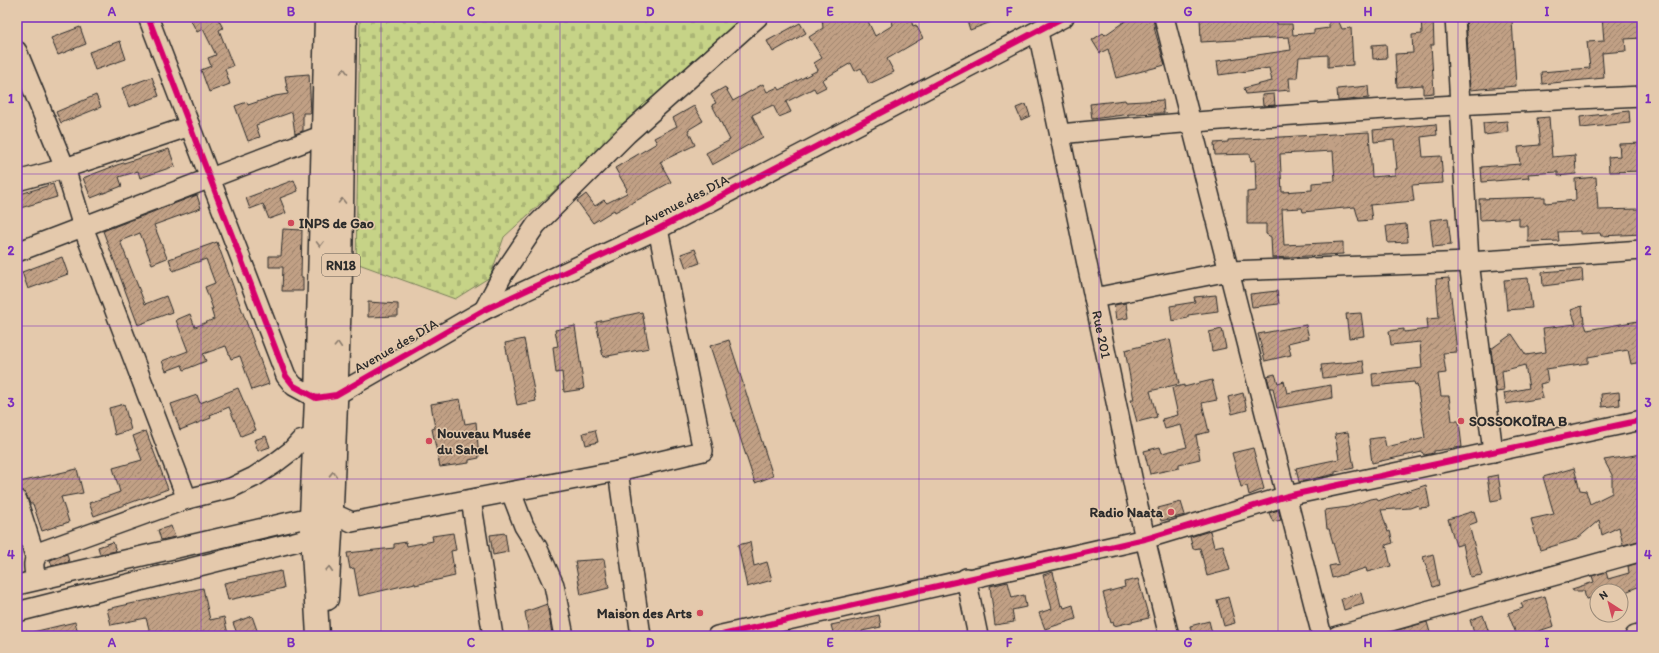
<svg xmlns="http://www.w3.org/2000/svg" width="1659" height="653" viewBox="0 0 1659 653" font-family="Itim,sans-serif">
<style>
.cemetery{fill:url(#cemetery-stones);stroke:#787f59}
.building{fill:url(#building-hatch);stroke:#2b2b2b;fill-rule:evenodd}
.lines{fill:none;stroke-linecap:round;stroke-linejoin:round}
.minor-casing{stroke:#2b2b2b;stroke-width:22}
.major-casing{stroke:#2b2b2b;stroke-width:25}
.minor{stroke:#e4c9ac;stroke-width:19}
.major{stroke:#e4c9ac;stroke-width:22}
.cycleway-casing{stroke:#e4c9ac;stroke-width:8}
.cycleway{stroke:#d6006c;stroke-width:6}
.oneway{stroke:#887a6c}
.grid{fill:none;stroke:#7b2cbf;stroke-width:1;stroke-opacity:0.55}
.poi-dot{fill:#d1495b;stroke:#e4c9ac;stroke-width:1.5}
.labels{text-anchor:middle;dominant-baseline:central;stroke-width:3;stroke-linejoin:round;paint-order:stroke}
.shield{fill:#e4c9ac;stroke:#625a52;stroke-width:1}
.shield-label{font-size:13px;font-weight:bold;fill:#2b2b2b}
.street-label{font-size:14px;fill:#2b2b2b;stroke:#e4c9ac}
.poi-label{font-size:14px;font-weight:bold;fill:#2b2b2b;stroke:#e4c9ac;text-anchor:start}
.neatline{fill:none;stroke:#7b2cbf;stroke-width:1.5}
.grid-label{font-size:13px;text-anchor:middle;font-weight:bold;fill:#7b2cbf}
</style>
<defs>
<pattern id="cemetery-stones" width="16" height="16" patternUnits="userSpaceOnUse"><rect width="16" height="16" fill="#c6d387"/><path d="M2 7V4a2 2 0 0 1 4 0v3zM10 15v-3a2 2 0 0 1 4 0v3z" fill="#aab575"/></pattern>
<pattern id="building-hatch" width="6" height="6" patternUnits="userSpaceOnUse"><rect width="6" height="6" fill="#c1a085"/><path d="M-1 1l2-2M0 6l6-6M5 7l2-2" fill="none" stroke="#9d836d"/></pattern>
</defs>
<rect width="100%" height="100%" fill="#e4c9ac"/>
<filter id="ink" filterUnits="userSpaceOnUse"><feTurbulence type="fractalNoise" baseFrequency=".025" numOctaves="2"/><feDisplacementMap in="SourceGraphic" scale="8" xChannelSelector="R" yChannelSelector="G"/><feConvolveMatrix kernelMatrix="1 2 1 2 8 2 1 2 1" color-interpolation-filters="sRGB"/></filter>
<g filter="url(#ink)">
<path class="cemetery" d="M360 17H744L504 237 490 277 455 299 356 263Z"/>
<path class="building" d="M189 17H217L223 28 219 30 233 66 225 69 230 84 209 92 201 70 211 66 208 58 216 55 203 29 197 32Z
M838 17H866L875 36 893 25 891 17H910L913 26 916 25 923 38 887 59 894 72 869 84 861 68 855 71 851 63 822 80 826 87 816 92 814 88 786 102 791 112 779 117 773 105 752 115 763 137 712 165 706 153 730 140 712 105 716 103 711 95 725 87 733 101 763 84 767 92 778 87 780 90 818 70 814 63 822 58 809 37 823 28 822 18Z
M966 17H1002V18L970 30Z
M1131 17H1153L1155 31 1165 65 1116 78 1108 49 1100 53 1092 40 1103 33 1105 35Z
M1200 17H1223L1221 20 1276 17 1277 24H1292L1293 35 1314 33V30L1329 28V21L1338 20 1342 29 1351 28 1353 65 1328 67V55L1299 57 1297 78H1289L1290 90 1246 94 1244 88 1272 81 1269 68 1219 75 1217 61 1291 50 1289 37 1201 42Z
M1421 17H1433L1434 45H1431L1434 93 1423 94V85L1397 87 1395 54 1413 53 1412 35 1422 34Z
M1466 17H1502V20H1512L1516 86 1470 90Z
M1602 17H1642V38L1625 39 1626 51 1602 53 1604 78 1542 84 1541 72 1590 68 1587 42 1604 41Z
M800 23 806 33 773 52 767 41Z
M80 27 86 44 58 55 51 38Z
M120 41 126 59 95 70 89 52Z
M1386 44 1387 58 1373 59 1372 45Z
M309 74 311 113H303V131L295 134 292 112 256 125 260 137 248 141 235 106 247 102 248 105 275 96 288 94 285 76Z
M152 77 159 96 129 107 122 88Z
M1368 86 1369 98 1338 101 1337 89Z
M1274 94 1275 105 1263 106 1262 95Z
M96 95 101 107 61 123 56 112Z
M1125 100 1126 102 1163 100 1164 113 1131 114 1092 119 1090 104Z
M1026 104 1030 116 1021 120 1016 108Z
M694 106 703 121 688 130 695 145 660 162 671 182 615 212 614 210 593 223 577 201 586 194 595 206 604 200 607 203 627 193 626 190 627 189 615 168 657 143 654 138 677 126 673 118Z
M1629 111 1630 123 1581 128 1580 117Z
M1549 117 1552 157 1575 155 1576 174 1558 176V172L1528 174 1529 178 1482 182 1481 167 1520 164 1518 147 1540 145 1537 118Z
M1507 121 1508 132 1484 135 1483 123Z
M1436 124 1437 135 1421 137 1423 157 1441 156 1443 183 1412 185 1414 201 1370 205 1372 220 1359 221 1355 207 1303 212 1302 208 1282 209 1284 245 1343 242V254L1272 258 1271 237 1266 234V224H1247V192L1256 191 1255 160 1251 161 1250 154 1215 155 1214 143 1228 142V140L1369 132 1372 177 1395 175V169H1397L1394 140 1374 142 1373 130ZM1333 151 1335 181 1312 183V190L1282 192 1280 154Z
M1642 143V171L1609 172 1608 157 1620 156 1619 144Z
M169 149 175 166 140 178 138 171 119 177 122 186 91 198 83 178 117 165Z
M1596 177 1598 210 1640 209 1642 234 1601 236 1600 233 1580 234V231L1558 232 1559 241 1528 242V226H1519V218L1480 220 1479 199 1545 197V203L1576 200 1575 179Z
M294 180 298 191 280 198 286 213 269 219 263 204 250 209 246 198Z
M53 184 57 197 17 209V195Z
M197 195 201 208 154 225 167 258 152 264 140 233 120 241 145 304 166 296 172 312 138 325 103 231Z
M1448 218 1451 245 1433 247 1430 220Z
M1406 224 1408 242 1388 243 1386 226Z
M283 229 302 230 301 277H303V291H282L283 267H269V256H281Z
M217 242 269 384 252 390 240 356 231 359 226 346 203 354 206 361 184 370 182 365 166 371 162 361 188 351 176 320 190 314 195 327 214 319 211 309H213L205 287 215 283 206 259 173 271 169 259Z
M695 249 700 263 686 268 681 254Z
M62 257 68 274 28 289 22 272Z
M1582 269 1583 281 1543 286 1542 272Z
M1449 278 1457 352 1443 353 1446 373 1438 374 1441 396H1449L1452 421H1459L1462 447 1434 451V453L1424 455 1422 452 1372 463 1369 439 1384 437 1386 447 1425 438 1417 384 1415 385 1414 382 1373 386 1372 374 1422 368 1420 342 1391 345 1389 331 1404 329V332L1428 329 1427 319 1439 318 1436 279Z
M1528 278 1532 308 1507 310 1504 280Z
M1277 291 1279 304 1252 307 1250 294Z
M1216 295 1218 311 1188 315V318L1172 321 1170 306 1195 302 1194 297Z
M368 302 398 304V316L368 317Z
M1126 303 1128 318 1116 320 1114 305Z
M1582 306 1584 322 1587 330 1638 321 1642 347 1640 348 1642 362 1631 364 1628 350 1588 357V363L1546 369 1548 382 1540 384 1543 398 1506 404 1504 393 1529 388 1525 365 1502 371 1504 391 1496 392 1491 349 1512 334 1526 355 1546 352 1543 328 1576 324 1571 310Z
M642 312 649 348 603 357 596 322Z
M1361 313 1364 336 1349 338 1346 314Z
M1306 325 1309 338 1288 343 1291 355 1265 361 1258 334Z
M575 326 584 389 564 392 562 372 556 373 553 347 558 346 555 330Z
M1222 329 1226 348 1212 351 1209 332Z
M524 339 536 401 517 405 505 343Z
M1170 339 1179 384 1150 391 1157 417 1137 422 1131 400H1134L1125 350Z
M729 340 773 476 755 483 710 346Z
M1363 361 1365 373 1323 378 1321 365Z
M1275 374 1278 383 1284 381 1287 393 1331 385 1332 398 1277 408 1273 388H1270L1267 376Z
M1212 380 1217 400 1202 403 1209 432 1196 435 1200 459 1179 464V468L1150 474 1144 451 1160 447 1162 453 1187 447 1181 425 1165 429 1162 419 1178 415 1172 388 1184 385V387Z
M238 388 256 430 241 436 229 407 210 415 211 418 180 430 171 404 197 395 200 403Z
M1619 392 1620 405 1602 407 1601 394Z
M1243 393 1247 410 1232 414 1228 397Z
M460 399 465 424 476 422 479 458 469 460V463L440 467 432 429 435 428 431 404Z
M124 404 131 430 115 435 109 408Z
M595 430 598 442 586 445 583 433Z
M146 431 168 489 94 516 89 503 120 492 113 468 142 460 133 436Z
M1348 432 1354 468 1335 472V474L1299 482 1296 468 1339 459 1335 434Z
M266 436 270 447 258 451 254 440Z
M1253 448 1264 489 1249 495 1247 486 1241 487 1232 453Z
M1642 454V540L1623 545 1619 527 1602 535 1599 520 1577 539 1540 550 1531 519 1554 514 1543 477 1574 468 1580 490 1586 491 1590 504 1612 493V475L1604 460Z
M77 469 83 493 61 497 69 522 42 531 33 504H30L27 496 22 491 20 482Z
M1498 475 1502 499 1491 501 1487 477Z
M1426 485 1430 507 1419 508 1418 505 1410 508 1381 510 1388 532 1390 531 1393 543 1386 545 1391 566 1367 572 1366 568 1332 578 1329 566 1339 564 1329 529H1327L1325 510 1348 507 1370 499 1377 498 1378 501Z
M1181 502 1185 515 1161 521 1158 508Z
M1278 510 1281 520 1273 522 1269 513Z
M1474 511 1477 522 1469 525 1482 575 1470 577 1463 544 1456 546 1448 519Z
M171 526 175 537 161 540 158 530Z
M1210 531 1214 547 1223 545 1230 570 1207 576 1200 548 1193 549 1190 537Z
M453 533 456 550 451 551 455 576 415 585V583L359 596 354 568 350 569 347 553 394 548V544L406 542 407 546 433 541 432 536Z
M505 533 508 552 493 555 490 535Z
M113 542 116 551 100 554 98 547Z
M750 542 754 566 767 562 772 580 747 587 738 545Z
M67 554 69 562 52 566 50 560Z
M1433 554 1439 585 1433 587 1423 557Z
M604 559 609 588 581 595 575 561Z
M1642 562V585L1621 594V591H1597V597L1586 599 1584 591H1573L1572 589 1594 582 1592 576 1606 572 1608 579 1629 573 1628 566Z
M281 571 284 588 228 600 224 583Z
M1053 572 1061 606 1063 605 1064 608 1073 605 1076 619 1045 629 1039 613 1052 609 1043 575Z
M1138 579 1149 618 1114 626 1113 622 1111 623 1103 593 1125 587 1124 582Z
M1008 582 1012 598 1024 595 1026 607 1012 610 1014 622 995 625 990 586Z
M203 588 210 620 224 617 228 634 219 636H151L146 618 111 625 107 609Z
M1361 593 1364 604 1344 610 1341 599Z
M1545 596 1554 626 1524 636H1517L1508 613 1523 608 1521 603Z
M1228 597 1235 623 1224 626 1217 600Z
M547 604 552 634 543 636H529L525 612Z
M879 615 881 627 862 631 863 636H834L831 625Z
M1483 615 1490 636H1475L1470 620Z
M252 616 259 636H238L233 623Z
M1209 621 1212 633 1192 636 1190 626Z
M75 622 78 633 67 636H33V632Z
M1427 622 1431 636H1387V634L1398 630Z"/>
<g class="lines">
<g class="minor-casing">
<g id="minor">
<path d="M148 17 286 376 294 386 316 398 336 395 484 310 658 229 1064 17"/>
<path d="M1164 17 1322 636"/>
<path d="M1455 17 1469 262 1493 452"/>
<path id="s1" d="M1038 32 1145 539 1169 636"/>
<path d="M17 51 65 168 83 227 187 499"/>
<path d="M1060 134C1253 115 1448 105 1642 96"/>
<path d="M17 181 65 168 190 126"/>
<path d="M17 252 323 135"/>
<path d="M1094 298 1229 271 1469 262 1642 250"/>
<path d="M484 310 503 274 536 225 627 134 758 17"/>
<path d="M618 471 641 636"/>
<path d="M511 492 524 526 537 547 554 585 564 636"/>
<path d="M17 500 35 556"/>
<path d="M471 500 493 636"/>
<path d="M966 578 978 636"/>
<path d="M36 580C34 569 31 560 40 552L187 499 231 488 254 477 274 464 291 451 300 441 314 437"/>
<path d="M17 585 311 517 332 513 352 522 618 471 703 451 658 229"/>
<path d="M17 612 326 534"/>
<path d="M717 636 1145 539 1287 496 1642 420"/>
<path d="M1337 636 1642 551"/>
<path d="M1635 636 1642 634"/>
</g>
</g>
<g class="major-casing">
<path id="major" d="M327 599 331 533 341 272 345 17
M318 636 311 517 316 398 326 17"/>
</g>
<use href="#minor" class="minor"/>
<use href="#major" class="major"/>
<g class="cycleway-casing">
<path id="cycleway" d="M148 17 286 376 294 386 316 398 336 395 484 310 658 229 1064 17
M717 636 1145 539 1287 496 1642 420"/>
</g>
<use href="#cycleway" class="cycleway"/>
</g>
<defs><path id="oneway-chevron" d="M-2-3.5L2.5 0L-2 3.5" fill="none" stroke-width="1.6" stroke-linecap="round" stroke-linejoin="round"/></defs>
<g class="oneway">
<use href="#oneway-chevron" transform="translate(344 71) rotate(-89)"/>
<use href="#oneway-chevron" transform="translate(342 201) rotate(-89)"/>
<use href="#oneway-chevron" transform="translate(320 244) rotate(91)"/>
<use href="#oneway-chevron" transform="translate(338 345) rotate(-87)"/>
<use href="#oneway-chevron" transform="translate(333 474) rotate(-88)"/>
<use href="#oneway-chevron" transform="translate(329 569) rotate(-86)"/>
</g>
</g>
<path class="grid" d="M201 17V636M381 17V636M560 17V636M740 17V636M919 17V636M1099 17V636M1278 17V636M1458 17V636M17 174H1642M17 326H1642M17 479H1642"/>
<g class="poi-dot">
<circle cx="291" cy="223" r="4"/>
<circle cx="1461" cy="421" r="4"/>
<circle cx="429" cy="441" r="4"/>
<circle cx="1171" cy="512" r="4"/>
<circle cx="700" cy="613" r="4"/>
</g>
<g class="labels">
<rect class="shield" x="322" y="254" width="38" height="22" rx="3"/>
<g class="shield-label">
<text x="341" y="265">RN18</text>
</g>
<g class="street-label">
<text transform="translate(686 200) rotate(-27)">Avenue des DIA</text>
<text stroke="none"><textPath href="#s1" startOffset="309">Rue 201</textPath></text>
<text transform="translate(396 346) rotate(-30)">Avenue des DIA</text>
</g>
<g class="poi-label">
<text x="299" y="223">INPS de Gao</text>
<text x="1469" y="421">SOSSOKOÏRA B</text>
<text x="437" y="433">Nouveau Musée<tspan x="437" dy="16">du Sahel</tspan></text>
<text x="1163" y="512" text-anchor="end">Radio Naata</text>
<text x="692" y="613" text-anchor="end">Maison des Arts</text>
</g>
</g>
<rect width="1659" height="653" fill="none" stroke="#e4c9ac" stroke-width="44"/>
<g transform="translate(1609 603) rotate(324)"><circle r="19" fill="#e4c9ac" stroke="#9a8a78"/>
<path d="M0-3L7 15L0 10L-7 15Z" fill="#d1495b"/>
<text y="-6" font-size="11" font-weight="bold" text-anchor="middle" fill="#2b2b2b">N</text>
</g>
<rect x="22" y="22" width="1615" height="609" class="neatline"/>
<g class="grid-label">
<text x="112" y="16">A</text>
<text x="291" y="16">B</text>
<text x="471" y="16">C</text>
<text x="650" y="16">D</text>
<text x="830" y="16">E</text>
<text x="1009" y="16">F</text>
<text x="1188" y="16">G</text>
<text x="1368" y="16">H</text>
<text x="1547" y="16">I</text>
<text x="11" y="103">1</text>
<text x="1648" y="103">1</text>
<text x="11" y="255">2</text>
<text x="1648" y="255">2</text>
<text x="11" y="407">3</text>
<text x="1648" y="407">3</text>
<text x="11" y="559">4</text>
<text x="1648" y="559">4</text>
<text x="112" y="647">A</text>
<text x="291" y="647">B</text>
<text x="471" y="647">C</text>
<text x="650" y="647">D</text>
<text x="830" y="647">E</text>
<text x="1009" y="647">F</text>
<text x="1188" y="647">G</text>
<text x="1368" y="647">H</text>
<text x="1547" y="647">I</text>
</g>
</svg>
